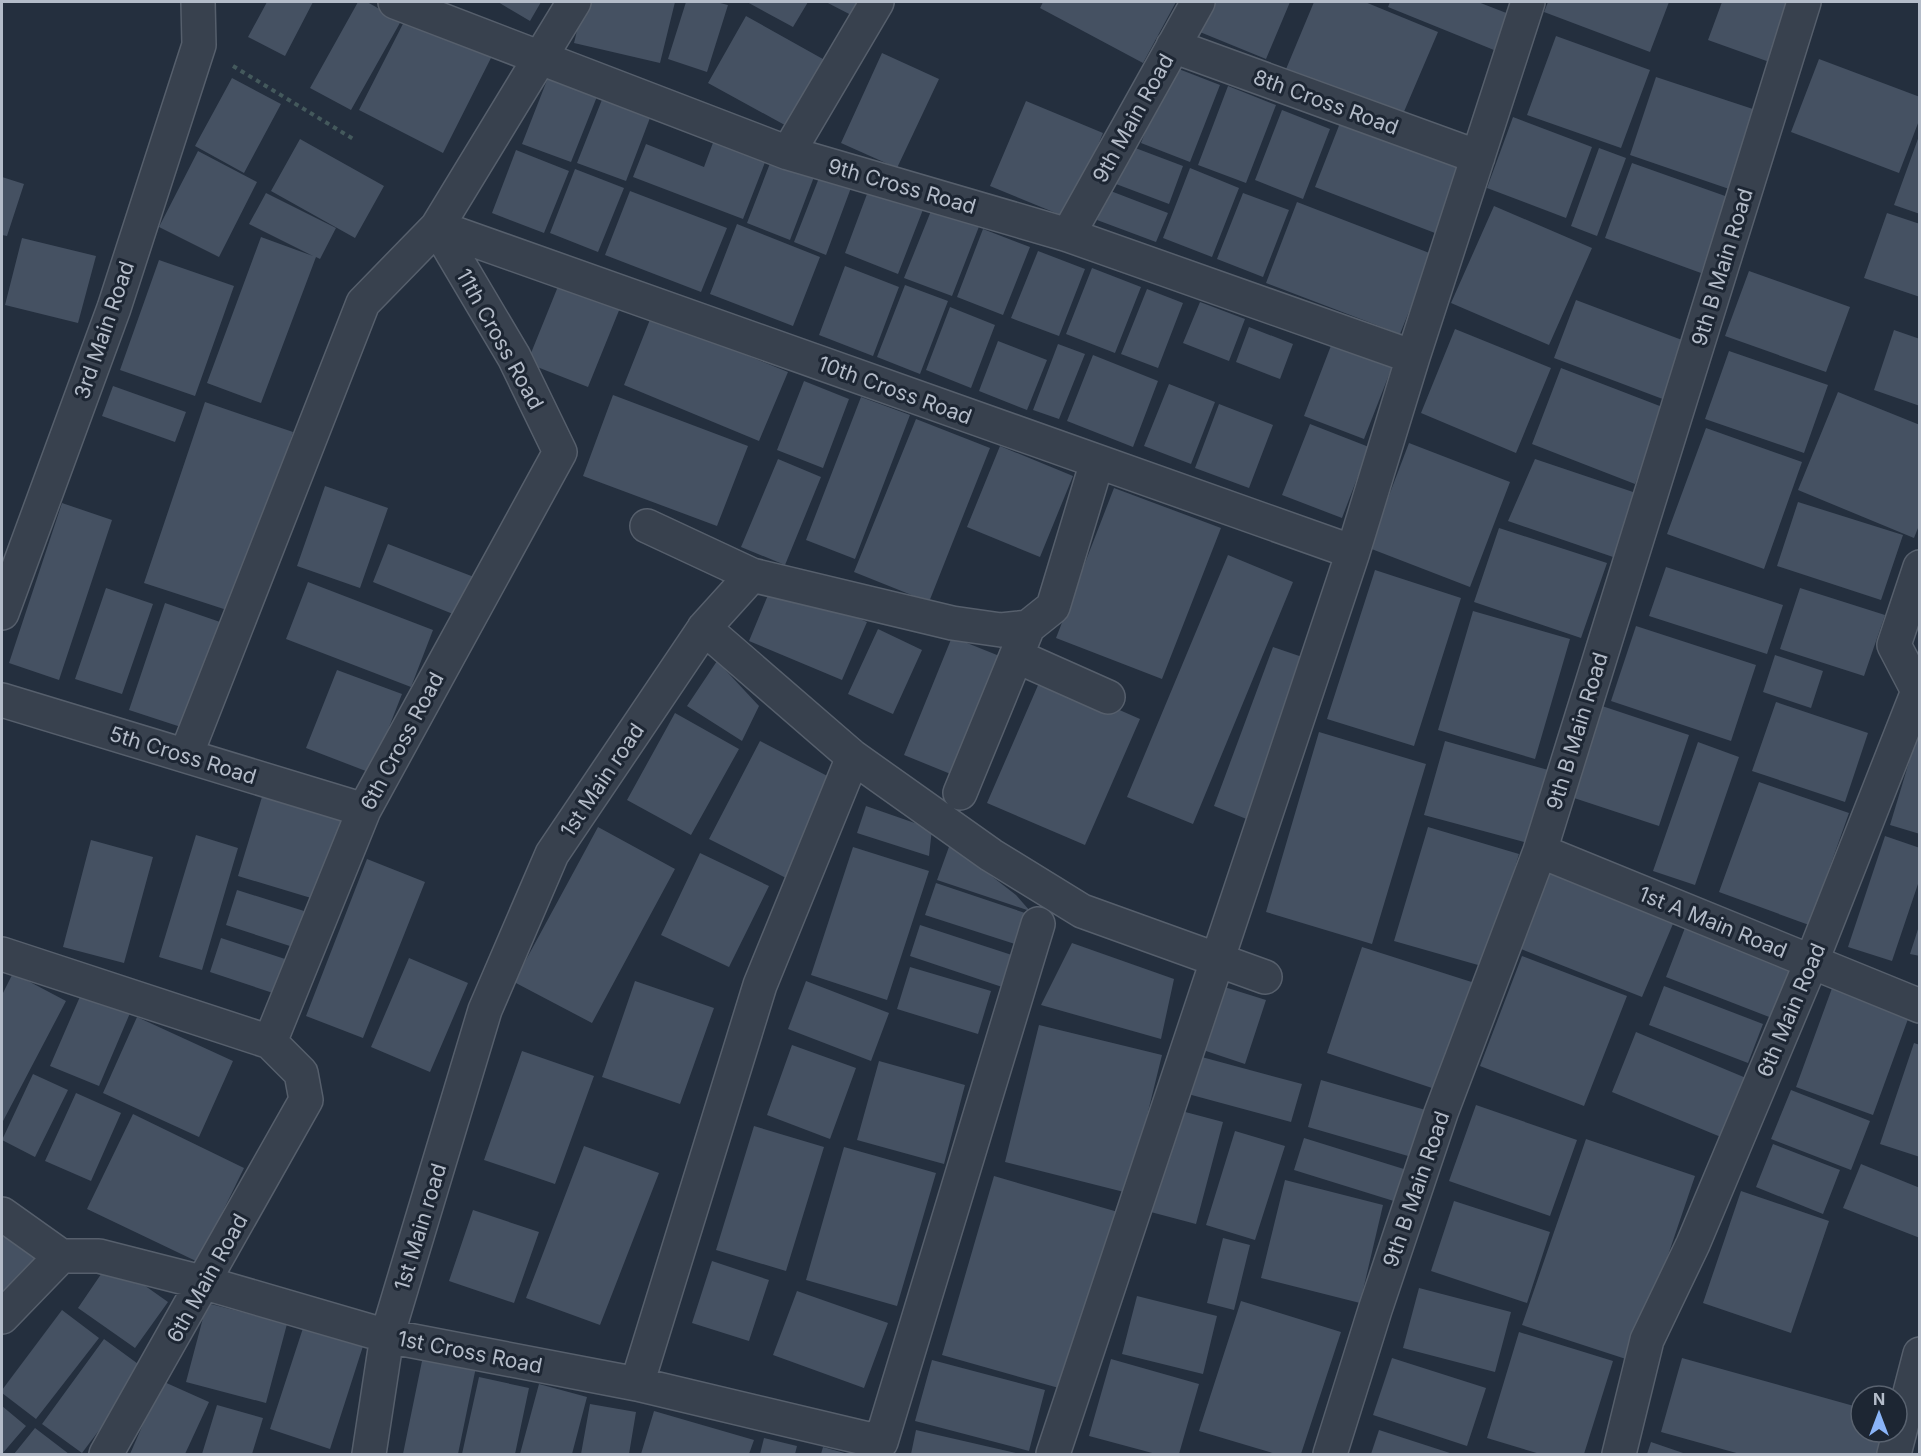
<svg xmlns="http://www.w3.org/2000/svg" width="1921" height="1456" viewBox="0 0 1921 1456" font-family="Inter,sans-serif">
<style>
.building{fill:#455162}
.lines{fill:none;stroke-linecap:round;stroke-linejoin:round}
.minor-casing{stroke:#565f6c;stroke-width:36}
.path{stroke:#44595c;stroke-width:4;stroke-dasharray:4.5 4.5;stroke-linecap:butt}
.minor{stroke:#38414e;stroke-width:33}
.labels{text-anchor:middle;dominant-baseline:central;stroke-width:6;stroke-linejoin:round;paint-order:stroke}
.street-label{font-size:21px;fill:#b4bcc9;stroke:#1d2633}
</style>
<rect width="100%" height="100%" fill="#242f3e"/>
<path class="building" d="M267 2H313L285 56 248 37Z
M358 2H367L401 21 351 110 310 88Z
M498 2H541L530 21Z
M584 2H675L660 63 574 43Z
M686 2H716L728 5 707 72 668 59Z
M747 2H808L793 27Z
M826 2H864L855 17Z
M1043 2H1176L1143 63 1040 8Z
M1207 2H1290L1266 59 1195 30Z
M1314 2H1365L1438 32 1400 121 1284 74Z
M1390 2H1478L1509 14 1494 50 1388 7Z
M1548 2H1669L1650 52 1544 12Z
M1722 2H1798L1775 64 1708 40Z
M409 12 493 54 443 153 359 110Z
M746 16 830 63 792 129 708 83Z
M1556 36 1650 70 1621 148 1527 115Z
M882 53 939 79 897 168 841 143Z
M1819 59 1920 97V118L1899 173 1791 132Z
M1171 66 1220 85 1190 162 1141 143Z
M551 70 600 89 571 162 522 144Z
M1656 77 1762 112 1735 191 1630 155Z
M232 78 281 104 244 173 195 146Z
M1228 86 1276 105 1246 183 1198 165Z
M605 92 653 110 626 181 577 163Z
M1026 101 1103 133 1068 218 990 186Z
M1282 110 1330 129 1303 199 1255 180Z
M1513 117 1592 147 1566 218 1487 188Z
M1340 123 1459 168 1435 233 1315 187Z
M717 132 769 152 743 219 633 177 646 144 704 167Z
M1919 136 1920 137V214L1894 205Z
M300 139 384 186 355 238 271 191Z
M1130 146 1183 166 1169 204 1116 184Z
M1599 148 1626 158 1597 236 1571 226Z
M516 150 569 171 544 233 492 213Z
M198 151 257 182 219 257 159 227Z
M774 153 817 169 790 240 747 223Z
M1632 163 1728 197 1701 273 1605 238Z
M824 165 855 177 826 255 794 242Z
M1190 168 1239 188 1212 257 1163 238Z
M575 169 624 188 598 252 550 233Z
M2 177 24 184 7 236 2 235Z
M870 186 924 207 898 274 845 253Z
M1108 190 1168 213 1156 242 1097 220Z
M630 191 727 228 701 292 605 255Z
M266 193 336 228 320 259 316 257 261 403 207 383 261 237 313 256 249 224Z
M1243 193 1289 210 1263 277 1217 259Z
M1297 202 1432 254 1400 334 1266 283Z
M933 206 980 224 952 296 904 278Z
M1494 206 1592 248 1549 345 1451 303Z
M1887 213 1920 224V297L1864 278Z
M737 224 820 257 793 326 710 294Z
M983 229 1030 247 1003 315 957 297Z
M22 238 96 256 78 323 5 305Z
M1038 251 1085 269 1059 336 1011 318Z
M159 260 234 286 195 396 120 370Z
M845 266 899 287 873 356 819 335Z
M1092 268 1141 287 1115 353 1066 334Z
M1749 271 1850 307 1826 372 1725 336Z
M561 279 622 303 588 387 527 363Z
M905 285 948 301 920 374 877 357Z
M1147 289 1183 303 1158 368 1121 354Z
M1576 300 1690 343 1668 401 1554 358Z
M1200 302 1245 319 1229 361 1183 343Z
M950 307 995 325 971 388 926 370Z
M651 317 788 372 759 441 624 385Z
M1249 327 1293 344 1280 379 1236 362Z
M1455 329 1551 368 1516 453 1421 413Z
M1894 330 1920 339V406L1874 390Z
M998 341 1047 360 1027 410 979 391Z
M1332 343 1392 367 1364 439 1304 416Z
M1058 344 1085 354 1059 419 1033 410Z
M1729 351 1828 385 1804 453 1705 419Z
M1093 355 1158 381 1133 447 1067 421Z
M1561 368 1665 408 1635 484 1532 444Z
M804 381 849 399 823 468 777 450Z
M1169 384 1215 402 1191 464 1144 446Z
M113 386 186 412 175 442 102 416Z
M1838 392 1920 425V523L1914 538 1798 490Z
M613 395 748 446 717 526 583 476Z
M861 397 910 415 855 559 806 540Z
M205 402 293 432 233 612 144 583Z
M1219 404 1273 425 1249 488 1195 468Z
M916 419 990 448 929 602 854 572Z
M1310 424 1369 447 1342 518 1282 495Z
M1706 428 1802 462 1764 569 1667 534Z
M1409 443 1510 482 1470 587 1369 548Z
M1000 446 1073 476 1040 557 967 527Z
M778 459 821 477 785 565 741 547Z
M1535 459 1636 493 1616 558 1508 521Z
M325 486 388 508 360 588 297 566Z
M1114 488 1221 528 1162 679 1056 638Z
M1798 502 1903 535 1881 600 1777 566Z
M62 503 112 520 59 680 9 663Z
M1499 528 1607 563 1581 638 1474 602Z
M388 544 474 577 458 616 373 582Z
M1228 555 1293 582 1193 824 1127 797Z
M1666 567 1783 605 1767 654 1649 616Z
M1375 570 1461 598 1414 746 1327 719Z
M308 582 433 630 411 687 286 639Z
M773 583 867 622 842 680 749 641Z
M106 588 153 604 122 694 75 679Z
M1800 588 1885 615 1864 676 1780 649Z
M165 603 223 623 187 729 129 710Z
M1473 611 1570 639 1535 759 1438 730Z
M1636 626 1756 665 1731 741 1611 701Z
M878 629 922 650 893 714 848 694Z
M952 637 1007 659 958 777 904 755Z
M1273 647 1314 661 1254 822 1214 806Z
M1775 655 1823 671 1811 708 1763 692Z
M717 661 759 706 742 741 687 706Z
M337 670 402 694 371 773 306 748Z
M1042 676 1140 719 1085 845 987 803Z
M1776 702 1868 733 1845 802 1752 771Z
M1602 706 1689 735 1659 826 1571 797Z
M675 713 739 749 691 835 627 800Z
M1919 729H1920V834L1890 825Z
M1319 732 1426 764 1372 944 1266 912Z
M760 741 837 781 786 878 709 839Z
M1445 741 1559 773 1539 846 1424 815Z
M1698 742 1739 757 1695 885 1653 871Z
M1759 782 1849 813 1809 925 1719 892Z
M265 787 348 812 321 901 238 876Z
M866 806 932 829 929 856 857 833Z
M598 827 675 869 592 1023 514 982Z
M1428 827 1519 854 1485 967 1394 941Z
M196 835 238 848 202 970 159 957Z
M1885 836 1920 848V878L1892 961 1848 947Z
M91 840 153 857 124 963 63 947Z
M950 844 1016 895 1030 911 937 880Z
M853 847 929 871 887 1000 811 975Z
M700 853 769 886 729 967 661 935Z
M367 859 425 882 363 1038 306 1016Z
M1552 861 1678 912 1642 997 1516 947Z
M936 883 1034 916 1024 947 925 915Z
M237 890 304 911 293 947 226 925Z
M1688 920 1799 964 1777 1020 1666 977Z
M920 925 1021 958 1011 990 910 956Z
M1919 926H1920V956L1910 954Z
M221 938 288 960 276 994 210 972Z
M1072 943 1174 979 1161 1039 1041 1005Z
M1362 947 1481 985 1447 1093 1327 1053Z
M1522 956 1627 996 1584 1106 1480 1066Z
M409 958 468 983 430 1072 371 1047Z
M910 967 991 991 978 1034 897 1009Z
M13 973 66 1001 2 1123V995Z
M1835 980 1912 1008 1873 1115 1796 1087Z
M635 981 714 1008 680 1104 602 1077Z
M806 981 889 1013 871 1061 788 1029Z
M85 985 133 1006 99 1086 50 1066Z
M1218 985 1266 1000 1245 1064 1197 1048Z
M1664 986 1763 1024 1748 1063 1649 1025Z
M137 1017 233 1061 199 1137 103 1093Z
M1039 1025 1162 1055 1128 1193 1005 1162Z
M1636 1032 1758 1083 1733 1142 1612 1092Z
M1914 1043 1920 1045V1157L1880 1144Z
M792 1045 856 1068 830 1139 767 1115Z
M522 1051 594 1076 555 1184 484 1160Z
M1198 1056 1302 1084 1291 1122 1188 1094Z
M879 1061 965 1085 944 1164 857 1140Z
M33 1074 68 1090 35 1157 2 1140Z
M1321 1080 1429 1111 1415 1158 1308 1127Z
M1791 1090 1870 1121 1851 1170 1771 1139Z
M76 1093 121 1113 91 1181 45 1161Z
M1476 1105 1577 1140 1550 1216 1449 1181Z
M1174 1109 1223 1122 1196 1224 1147 1211Z
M133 1114 244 1168 198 1262 87 1209Z
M754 1126 824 1147 786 1271 716 1250Z
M1235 1131 1285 1146 1255 1240 1206 1225Z
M1304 1138 1407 1170 1397 1202 1294 1170Z
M1586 1139 1695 1176 1632 1361 1522 1325Z
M1773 1144 1840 1170 1823 1214 1756 1187Z
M584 1146 659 1173 600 1325 526 1298Z
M844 1147 936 1173 897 1306 806 1280Z
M1861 1164 1920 1188V1238L1843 1208Z
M994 1176 1118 1212 1066 1390 942 1355Z
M1285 1180 1383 1205 1360 1303 1261 1278Z
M1741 1191 1829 1221 1791 1333 1703 1303Z
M1454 1201 1550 1232 1527 1303 1431 1271Z
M473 1210 539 1232 514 1303 449 1281Z
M2 1225 41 1265 2 1305Z
M1223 1238 1250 1245 1234 1310 1207 1303Z
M110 1261 168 1302 135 1348 78 1308Z
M712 1261 769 1280 749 1341 692 1323Z
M1419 1288 1511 1312 1495 1372 1403 1348Z
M797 1291 888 1323 864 1388 773 1355Z
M1137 1296 1217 1316 1203 1374 1122 1354Z
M1241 1301 1341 1332 1301 1454H1276L1199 1431Z
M207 1303 287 1324 266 1403 186 1382Z
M62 1310 99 1338 36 1419 2 1393V1390Z
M304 1325 364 1343 330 1449 270 1429Z
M1519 1332 1613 1361 1584 1454H1540L1487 1438Z
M104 1339 145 1369 82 1453 42 1424Z
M423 1356 476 1367 458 1454H403Z
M1392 1358 1486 1388 1467 1446 1373 1415Z
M1682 1358 1861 1408V1432H1886L1880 1454H1740L1661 1432Z
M1111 1359 1199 1384 1179 1454H1156L1089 1436Z
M932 1360 1045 1390 1029 1451 915 1421Z
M479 1377 529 1388 515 1454H462Z
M162 1381 209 1402 185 1454H130Z
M539 1384 587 1397 572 1454H520Z
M590 1404 636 1412 629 1454H581Z
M217 1405 263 1418 252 1454H202Z
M2 1406 26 1426 2 1454Z
M654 1411 754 1440 749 1454H641Z
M35 1428 69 1454H14Z
M916 1430 1020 1454H911Z
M1379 1430 1453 1454H1371Z
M764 1438 797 1446 795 1454H760Z
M1651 1442 1686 1454H1647Z
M823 1447 848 1454H821Z"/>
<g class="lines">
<g class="minor-casing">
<path id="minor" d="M395 2 788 153 1068 235 1413 357
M1173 46 1478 157
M788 153 877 2
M437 227 1353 552
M1068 235 1198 2
M647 526 752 575
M2 613 114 308 199 45 198 2
M704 628 853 757 991 855 1082 911 1265 977
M1016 656 1108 697
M2 700 364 810
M186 755 363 303 437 227 574 2
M960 793 1028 627
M1540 851 1920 1006
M2 954 270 1042 301 1073 306 1100 106 1454
M270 1042 364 810 560 452 514 357 437 227
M2 1214 61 1256
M61 1256H99L205 1283 387 1336 637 1384 881 1442 1038 924
M2 1317 61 1256
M637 1384 760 985 853 757
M369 1454 387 1336 485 1010 552 854 705 627 752 575 952 623 1001 630 1028 627 1053 607 1097 462
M1053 1454 1353 552 1413 357 1528 2
M1330 1454 1375 1310 1441 1113 1540 851 1804 2
M1619 1454 1647 1340 1693 1244 1811 963 1918 691 1894 645 1920 567
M1894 1454 1920 1354"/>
</g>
<path class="path" d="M233 66 355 140"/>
<use href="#minor" class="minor"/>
</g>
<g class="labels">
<g class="street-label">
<text transform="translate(1326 102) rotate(20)">8th Cross Road</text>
<text transform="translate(1133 118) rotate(-61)">9th Main Road</text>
<text transform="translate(902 186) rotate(16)">9th Cross Road</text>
<text transform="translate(1722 267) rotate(-73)">9th B Main Road</text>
<text transform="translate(104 330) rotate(-71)">3rd Main Road</text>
<text transform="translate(500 339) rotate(61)">11th Cross Road</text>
<text transform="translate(895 390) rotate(20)">10th Cross Road</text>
<text transform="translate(1577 731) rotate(-73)">9th B Main Road</text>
<text transform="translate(402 741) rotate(-62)">6th Cross Road</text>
<text transform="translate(183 755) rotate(17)">5th Cross Road</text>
<text transform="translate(602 780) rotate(-56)">1st Main road</text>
<text transform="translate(1713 922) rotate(22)">1st A Main Road</text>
<text transform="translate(1791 1010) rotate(-67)">6th Main Road</text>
<text transform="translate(1416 1189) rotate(-71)">9th B Main Road</text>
<text transform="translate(420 1227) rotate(-73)">1st Main road</text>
<text transform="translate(207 1278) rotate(-61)">6th Main Road</text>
<text transform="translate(470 1352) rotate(11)">1st Cross Road</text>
</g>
</g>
<rect width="1921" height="1456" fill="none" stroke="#b4bcc9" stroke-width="6"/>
<g transform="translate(1879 1414)"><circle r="28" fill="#1d2633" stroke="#59626f" stroke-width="1.5"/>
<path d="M0-4.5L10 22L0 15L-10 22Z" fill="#8ab4f8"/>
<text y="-9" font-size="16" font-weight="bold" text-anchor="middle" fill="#b4bcc9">N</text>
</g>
</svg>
